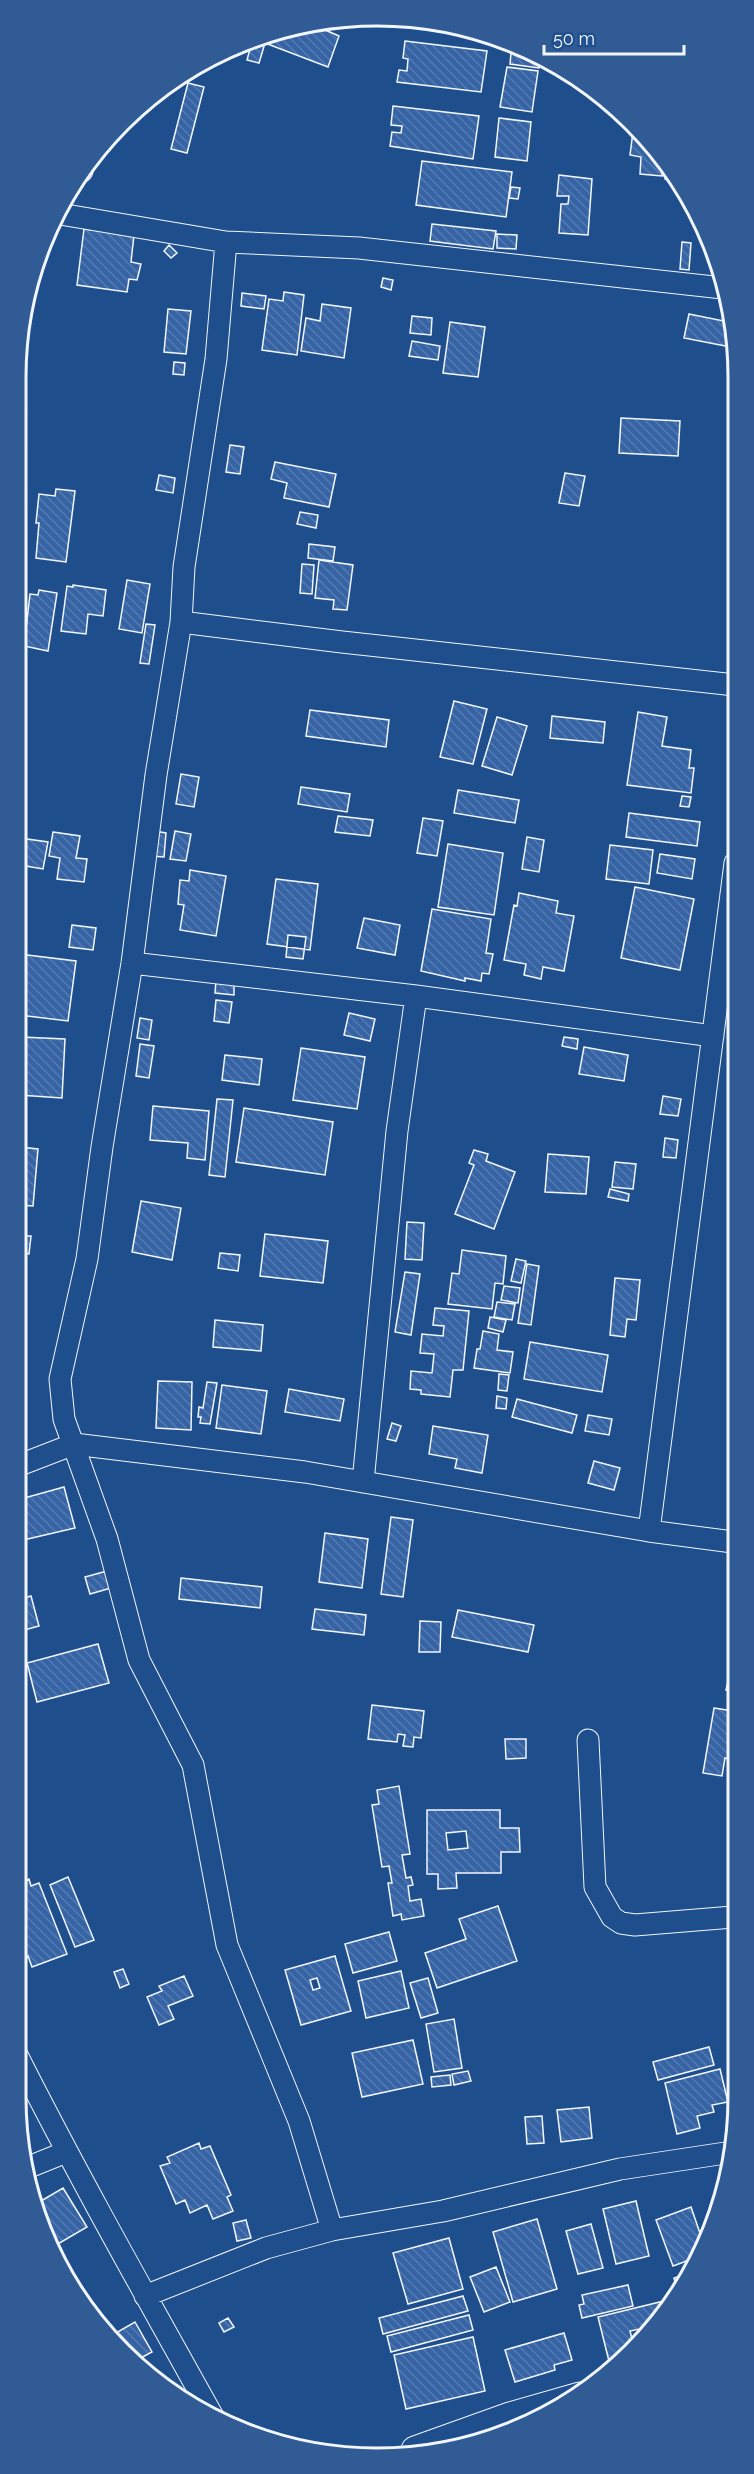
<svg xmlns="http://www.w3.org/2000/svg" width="754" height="2474" viewBox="0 0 754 2474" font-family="Raleway,sans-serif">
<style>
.building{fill:url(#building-back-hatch);stroke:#f2f6ff;stroke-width:1.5;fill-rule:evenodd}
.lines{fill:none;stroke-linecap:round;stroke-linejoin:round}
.minor-casing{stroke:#f2f6ff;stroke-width:23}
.major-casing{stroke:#f2f6ff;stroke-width:29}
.minor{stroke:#1f4e8c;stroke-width:21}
.major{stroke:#1f4e8c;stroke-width:27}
.rim{fill:none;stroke:#f2f6ff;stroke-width:3}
</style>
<defs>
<pattern id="building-back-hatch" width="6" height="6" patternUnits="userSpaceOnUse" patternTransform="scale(1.5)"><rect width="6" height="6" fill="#3563a3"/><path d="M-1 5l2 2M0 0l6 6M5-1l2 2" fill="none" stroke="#537ab1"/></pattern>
</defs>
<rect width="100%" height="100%" fill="#1f4e8c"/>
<path class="building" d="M307 22 339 36 328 67 265 43 259 63 247 60 251 45Z
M405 41 487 51 481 92 397 82 399 70 407 71 408 59 403 58Z
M516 48 541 57 539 68 510 64 511 53H516Z
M507 67 538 71 532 112 500 107Z
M188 83 204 87 187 153 171 149Z
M393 106 479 116 473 159 390 146 392 132 401 133 402 126 391 125Z
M499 118 531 122 527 161 495 157Z
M634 124 663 164 662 176 640 174 641 157 630 155Z
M422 161 512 172 506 217 416 205Z
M667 168 676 181 665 179Z
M559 175 592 179 588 235 559 233 561 204H568L569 196H557Z
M511 187 520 188 518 199 509 198Z
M432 224 496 231 493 249 430 241Z
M84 229 134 235 131 262 141 264 137 280 129 279 127 292 77 285Z
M497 234 517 235 516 249 497 248Z
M682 242 691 243 689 270 680 269Z
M169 245 177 253 171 258 164 251Z
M383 278 393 280 391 290 381 287Z
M31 286H35L33 310 22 309Z
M284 292 304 295 297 355 262 350 269 299 283 301Z
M242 293 266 296 264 309 241 306Z
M322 304 351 308 344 358 301 351 306 318 320 321Z
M168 309 191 311 186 354 164 352Z
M689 314 734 323 736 348 684 338Z
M412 316 432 318 431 335 410 333Z
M450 322 485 327 478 377 443 373Z
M412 341 440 346 438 360 409 356Z
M174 362 185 363 184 375 173 374Z
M621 418 680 421 678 456 619 453Z
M230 445 244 447 240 474 226 472Z
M275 462 336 474 329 507 284 498 287 483 271 479Z
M565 473 585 476 579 506 559 503Z
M159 475 175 478 173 493 156 490Z
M56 489 75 491 66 562 36 558 39 523H36L39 494 55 496Z
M300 512 318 515 316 528 297 524Z
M309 544 335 547 333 561 308 558Z
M319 560 353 565 347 610 333 609 334 600 315 598Z
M302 564 314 565 312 594 300 593Z
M127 580 150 584 142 633 119 629Z
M73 585 106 590 103 616 88 614 86 634 61 631 67 586 73 587Z
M39 590 57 593 48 651 24 646 30 594 38 595Z
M146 624 155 625 149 664 140 663Z
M454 701 487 709 473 764 440 757Z
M310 710 389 720 386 747 306 736Z
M638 712 667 717 662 746 691 750 689 768H694L691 793 627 785Z
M552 716 605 722 603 743 550 738Z
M497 717 527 726 512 775 482 766Z
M181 774 199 777 194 807 176 804Z
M301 787 350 794 347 812 298 804Z
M458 790 519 800 515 823 454 813Z
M682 796 691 797 689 807 680 806Z
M629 813 700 822 697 846 626 837Z
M338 816 373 820 370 836 335 832Z
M423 818 443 821 437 856 417 853Z
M154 831 166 833 164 857 151 856Z
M175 831 191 834 186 861 170 859Z
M53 832 80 836 76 858 87 859 84 882 57 879 60 858 49 856Z
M527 837 544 840 539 872 522 869Z
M20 838 48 842 43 869 20 865Z
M448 844 503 853 494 915 438 907Z
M610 845 653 850 649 884 606 879Z
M660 854 695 859 692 879 657 873Z
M190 870 226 876 216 936 180 930 184 905 178 904 180 880 189 881Z
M276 879 318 884 310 950 267 944Z
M635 887 694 899 680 970 621 958Z
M519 893 558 901 556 913 574 916 564 971 543 967 541 979 524 975 526 964 504 960 514 905 517 906Z
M432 909 491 919 486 953 493 954 489 974 482 973 481 981 465 978V981L421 971Z
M364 918 400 925 395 955 357 948Z
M72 925 96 928 93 950 69 947Z
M288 935 306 937 303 959 286 957Z
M19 954 76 961 68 1021 19 1015Z
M216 981 234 982V995L215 993Z
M216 1000 232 1002 229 1023 214 1021Z
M349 1013 375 1019 370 1041 344 1035Z
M140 1018 152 1020 149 1040 137 1038Z
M21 1037 65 1039 62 1098 19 1095Z
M564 1037 578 1039 577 1049 562 1046Z
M140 1044 154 1046 149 1078 136 1076Z
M584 1047 628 1055 624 1081 579 1074Z
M301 1048 365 1057 357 1109 293 1100Z
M225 1055 262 1059 259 1085 222 1080Z
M663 1096 681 1099 678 1116 660 1114Z
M217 1099 233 1100 225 1177 209 1175Z
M153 1106 209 1111 205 1160 187 1158 188 1143 150 1140Z
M244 1108 333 1122 325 1175 236 1162Z
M665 1138 678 1140 676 1158 663 1157Z
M19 1147 38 1149 33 1206 19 1205Z
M474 1150 488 1154 486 1161 515 1172 494 1229 455 1214 474 1165 469 1163Z
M548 1154 589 1157 586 1194 545 1192Z
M615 1162 636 1164 633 1189 612 1187Z
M610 1189 629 1194 628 1201 608 1197Z
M141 1201 181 1208 172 1260 132 1252Z
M18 1217 22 1218 21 1236H31L29 1254 19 1253 18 1267Z
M407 1222 424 1223 422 1260 405 1259Z
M265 1234 328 1241 323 1283 260 1276Z
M462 1250 506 1256 503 1284 495 1283 492 1309 448 1304 452 1273 459 1274Z
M220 1253 240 1255 238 1271 218 1268Z
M516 1259 526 1261 521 1283 511 1281Z
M527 1264 539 1266 531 1325 518 1323Z
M405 1272 420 1274 411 1335 395 1332Z
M615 1278 640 1280 636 1320 627 1319 625 1337 610 1335Z
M504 1286 520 1288 518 1303 501 1300Z
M497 1302 515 1304 512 1320 494 1317Z
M435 1308 469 1311 463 1370H453L450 1397 421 1394V1390L410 1389 411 1371 432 1373 434 1354 420 1353 422 1334 443 1336 444 1326 433 1325Z
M490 1317 506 1320 503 1332 488 1328Z
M215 1320 263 1325 261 1351 213 1347Z
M483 1331 499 1334 497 1350 513 1352 510 1373 474 1368 477 1349H480Z
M530 1342 608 1355 602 1392 524 1379Z
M499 1374 509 1375 507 1391 498 1390Z
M158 1381 192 1382 191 1430 156 1428Z
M207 1382 217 1383 210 1424 200 1423 201 1417H198L199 1407 203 1408Z
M222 1385 267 1391 261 1434 216 1428Z
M289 1389 344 1399 340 1421 285 1412Z
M497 1396 507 1398 506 1409 496 1408Z
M517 1399 577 1415 572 1433 512 1417Z
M588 1415 612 1419 609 1435 585 1431Z
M392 1423 401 1426 396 1441 387 1439Z
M433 1426 488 1435 482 1473 455 1468 457 1459 429 1454Z
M594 1461 620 1468 614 1490 588 1483Z
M64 1487 75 1528 19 1541 17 1500Z
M391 1517 413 1520 403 1597 381 1594Z
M325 1533 368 1539 362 1588 319 1582Z
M107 1571 111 1588 90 1594 85 1577Z
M181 1578 262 1587 260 1608 179 1599Z
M31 1596 39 1626 17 1632V1600Z
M315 1609 366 1615 364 1635 312 1629Z
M458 1610 534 1625 528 1652 452 1637Z
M420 1621 441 1622 440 1652H419Z
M98 1644 109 1683 37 1702 27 1663Z
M729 1676H733V1691L726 1690Z
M372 1705 424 1711 421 1738 414 1737 413 1747 403 1746 405 1735 398 1734 397 1742 368 1739Z
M714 1708 733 1711V1760L725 1758 722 1776 703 1773Z
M505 1739H526V1758L506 1759Z
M399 1786 410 1854 402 1855 406 1878 411 1877 413 1885 408 1886 410 1901 421 1899 424 1916 402 1920 401 1914 393 1916 388 1883H392L389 1866 382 1867 372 1805 379 1804 377 1790Z
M427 1810H500V1828H519L520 1852H501V1873H456L457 1888 438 1889V1874H427ZM466 1831 468 1848 448 1850 446 1833Z
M68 1877 94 1940 75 1947 50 1885Z
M29 1879 31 1886 39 1883 67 1954 32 1967 28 1956 16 1961V1936L20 1935 16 1924V1885Z
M498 1906 517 1961 437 1988 425 1953 466 1939 459 1919Z
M389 1932 397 1961 353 1973 345 1944Z
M335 1956 351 2011 301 2025 285 1970ZM317 1978 320 1988 313 1990 310 1980Z
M123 1969 129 1984 120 1988 114 1972Z
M401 1971 409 2008 366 2018 358 1981Z
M184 1976 193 1996 168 2006 174 2019 159 2025 147 1997 162 1991 159 1986Z
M428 1978 438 2013 421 2018 410 1983Z
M454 2019 462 2068 434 2072 426 2024Z
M413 2040 423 2084 362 2097 352 2053Z
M709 2047 714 2065 658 2080 653 2062Z
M720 2069 728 2102 712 2105 714 2112 697 2116 700 2128 677 2134 665 2083Z
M468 2071 471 2081 454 2085 452 2074Z
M450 2075 451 2085 432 2087 431 2077Z
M589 2107 592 2138 561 2142 557 2110Z
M542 2116 544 2143 527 2144 525 2117Z
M199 2143 201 2149 210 2146 231 2195 227 2197 233 2211 213 2219 207 2205 190 2213 185 2200 176 2204 160 2166 170 2163 167 2157Z
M63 2188 87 2227 51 2248 42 2235 36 2204Z
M636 2201 649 2256 616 2264 603 2209Z
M691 2207 702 2239 695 2258 673 2266 656 2220Z
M537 2219 557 2289 513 2302 493 2232Z
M246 2220 251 2238 237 2241 233 2223Z
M591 2224 603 2268 578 2274 566 2231Z
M449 2238 463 2289 408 2304 393 2253Z
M496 2267 510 2302 484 2312 470 2277Z
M688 2274 679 2296 674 2278Z
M628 2285 633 2306 582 2318 579 2305 584 2304 582 2295Z
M463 2296 468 2311 383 2334 379 2318Z
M668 2300 670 2306 645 2331 644 2328 630 2331 633 2343 610 2365 598 2317Z
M469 2315 473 2330 391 2352 387 2336Z
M228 2318 234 2327 224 2332 219 2323Z
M135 2322 152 2352 137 2360 107 2338Z
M564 2333 572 2360 554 2365 555 2370 515 2382 505 2350Z
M473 2337 485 2391 406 2409 394 2355Z"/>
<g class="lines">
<g class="minor-casing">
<path id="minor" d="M82 170V171
M60 214 226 242 359 248 723 288
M226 242 216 359 184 567 181 622 156 775 132 963 102 1147 87 1259 60 1379 64 1419 107 1539 139 1660 193 1765 227 1945 299 2121 332 2230
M181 622 342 642 735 685
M132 963 416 996 713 1036
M17 1466 74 1444 305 1472 649 1531 733 1542
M363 1482 397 1131 416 996
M649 1531 735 863
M588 1740 595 1887 612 1917 621 1923 635 1925 733 1917
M15 2051C78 2176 147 2298 215 2420
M29 2167 66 2152
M145 2296 266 2248 332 2230 443 2211 620 2169 732 2152"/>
</g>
<g class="major-casing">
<path id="major" d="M415 2450 510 2416 580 2396"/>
</g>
<use href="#minor" class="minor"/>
<use href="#major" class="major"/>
</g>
<path d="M0 0H754V2474H0ZM377 26H377A351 351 0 0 1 728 377V2097A351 351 0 0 1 377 2448H377A351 351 0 0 1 26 2097V377A351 351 0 0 1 377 26Z" fill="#305b95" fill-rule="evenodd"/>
<path class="rim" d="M377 26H377A351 351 0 0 1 728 377V2097A351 351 0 0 1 377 2448H377A351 351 0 0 1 26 2097V377A351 351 0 0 1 377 26Z"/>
<path d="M544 45v9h140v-9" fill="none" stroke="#f2f6ff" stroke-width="3"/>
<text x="553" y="45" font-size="18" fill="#f2f6ff" stroke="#1f4e8c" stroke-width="4.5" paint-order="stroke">50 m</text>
</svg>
